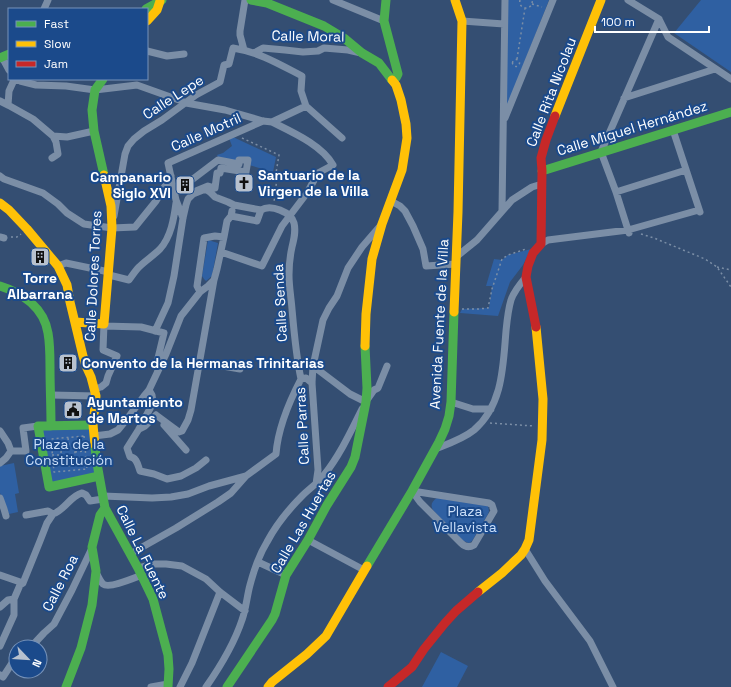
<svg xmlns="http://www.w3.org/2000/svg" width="731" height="687" viewBox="0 0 731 687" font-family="'Space Grotesk',sans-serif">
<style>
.green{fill:#2f60a2}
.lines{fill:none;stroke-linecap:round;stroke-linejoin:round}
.path{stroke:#7b8ea6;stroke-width:1.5;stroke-dasharray:2 3;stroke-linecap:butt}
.street{stroke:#7b8ea6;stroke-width:7}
.fast{stroke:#4caf50;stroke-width:9}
.slow{stroke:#ffc107;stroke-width:9}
.jam{stroke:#c62828;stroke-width:9}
.labels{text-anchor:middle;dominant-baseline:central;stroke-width:4;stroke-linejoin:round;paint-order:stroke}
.street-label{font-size:14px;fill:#fff;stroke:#1b4a8b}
.poi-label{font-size:14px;font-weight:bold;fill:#fff;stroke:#1b4a8b;text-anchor:start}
.park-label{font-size:14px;fill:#cbdff9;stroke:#1b4a8b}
</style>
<rect width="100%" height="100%" fill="#344e72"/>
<path class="green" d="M508 0H549L506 109Z
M701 0H731V72L674 33Z
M233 137 276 157 273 172 249 165 250 159 237 162 219 159 217 155 223 153 232 146 229 138Z
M208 240 218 243 212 276 206 281 204 279 202 276Z
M531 249 523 265 510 282 498 316 460 313 462 309 489 308 492 286H486L494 259 502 260 508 255Z
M93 425 99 476 49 487 38 426Z
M14 463 19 493 15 494 18 512 9 514 0 493V466Z
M437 498 488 506 489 511 488 514 472 541 469 543 461 540 433 510C430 505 432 501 437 498Z
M441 652 468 666 457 687H422Z"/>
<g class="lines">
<path class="path" d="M520 0C519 4 521 7 525 8 530 8 533 5 532 0
M532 4 542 7
M517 59 525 8
M512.5 63a3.5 3.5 0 1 1 7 0a3.5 3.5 0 1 1-7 0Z
M242 138 279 155 276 173 277 178 274 202
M641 234 654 238 705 259 717 267 731 287
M11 237H17L21 234
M717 267 731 270
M462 309H478L488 308 492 289 502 259 508 255 526 249
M490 423 534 426
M84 436 87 469 54 472 51 439Z
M68 438 69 446
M61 453a7 7 0 1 1 14 0a7 7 0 1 1-14 0Z
M75 452 85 451
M52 455H61
M68 460 69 470"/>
<path class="street" d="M333 0 384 21
M628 0 659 19 668 37 731 79
M44 9 48 0
M462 21 504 24
M244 50 240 35V31L245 0
M147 51 167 56 184 54
M254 53 263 48 285 50 303 52 318 51 324 48 348 50 361 53
M2 57 9 70
M13 79 20 81 36 85 66 86 95 90 137 85 179 100 186 103 225 110 263 121 272 122
M14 80 9 91 8 105 33 119 53 136 67 137 94 131
M624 98 715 69
M0 101 8 105
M505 118 553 0
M673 130 700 212
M52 158 58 154 56 142 53 136
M218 160 239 164V160H248L246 172 221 168 220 173H217L215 188 208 186 191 193 188 189 190 183 189 182Z
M0 176 4 179 43 193 58 204 67 213 84 224 112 228 135 227 156 201 171 176
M616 192 686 170
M391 201 400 206 405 211 413 226 423 249 426 266 456 264
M261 210C271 204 291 212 294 223 296 231 294 239 292 247 290 256 289 266 289 275 289 286 291 297 292 309 294 332 296 356 301 379L306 378 312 383
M502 211 505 0
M114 216 125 154 128 146 134 139 144 131 162 120 196 95 220 82 224 65 229 64 233 48C259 52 279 64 302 76L301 91 306 106 342 138
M183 218 176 200 168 163 263 121
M629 233 616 192 601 152 659 19
M0 237 4 238
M224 237 227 221 231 216 232 211
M541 244 548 240 628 230 699 210
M221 252 262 266 282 226 307 193 318 173 333 165C322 145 292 132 272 122L306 106
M456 257 477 240 512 200 532 187 542 184
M58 266 66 263 109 272
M109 275 129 280C132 276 135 271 139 267 145 261 153 256 160 249 171 237 174 218 176 203
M104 326 141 327 164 333 158 358 157 368
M155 331 168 303 174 276 183 218 186 205 188 199 193 194 203 190H207L210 192 215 197 228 202 234 205 261 210 257 221 231 216
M200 362 240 369
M313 366 350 394 366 402
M94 389 101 387 106 383 108 376 117 356 103 350 104 324
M149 390 152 395 153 403 139 429 127 448 130 457C137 457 138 466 140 471L154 474 167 479 181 476 196 468 206 460
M51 395 96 396
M367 400 374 390 378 388 387 366
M451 402 473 409H491
M156 415 179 432 182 431 188 420 191 410 214 280
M164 425 186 450
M139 429 145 426 156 415
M0 431 8 443 11 451H26L23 428 38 426
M94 436 110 434 118 430 127 419 144 396 149 390 166 354 181 316 200 292 208 286 214 280 217 269 224 237 215 236 204 238 197 286 200 292
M435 449C448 444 463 439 474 430 503 405 503 366 506 331 507 321 508 310 511 300 514 291 520 284 526 277
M0 463 6 458 11 451
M316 484 318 470 312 383 313 366 323 320 329 308 337 296 348 268 362 247 381 225
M412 491 489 503 492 505 494 511 474 545C469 548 465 547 461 543L420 502Z
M103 496 152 498 171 497 188 494 209 486 246 476 276 454C278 427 289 402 301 379
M0 498 4 509 6 516
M26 515 48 511 53 514
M308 540 364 570
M525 549 545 581 590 641 613 687
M130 554 176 528 218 502 231 493 246 476
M258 562 286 575
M138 568 152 564H166L182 566 206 579 220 592 245 611
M96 572C98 576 100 581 103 584 109 589 134 578 142 575
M0 575 23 583
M0 607 8 600 14 599 20 585 23 583 40 541 47 523 53 514C65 510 70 496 82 493L86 495 90 501 103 499
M0 646 14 615V599
M31 647 44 633 54 624 72 590 92 548
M0 675 3 677 16 657
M151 687 168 684
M180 687 192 663 220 592
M206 687C220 667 234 644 242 620 246 609 247 596 250 585 254 570 259 555 267 542 276 525 289 509 302 496 309 489 318 483 324 475 340 455 351 431 362 409"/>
<path class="fast" d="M251 0 267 3 324 26 344 38 362 53 379 63 392 80
M386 0 384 21 398 74 396 78 391 79
M146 9 162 0
M0 58 9 54
M103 79 95 90 92 110 94 131 104 175
M542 171 731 112
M0 286C23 293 44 308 48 333 50 344 50 356 50 367 50 387 51 406 51 426
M93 425 38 426 49 487 99 476
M95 445 96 458 105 508 138 568 153 599 168 655 169 669 168 687
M367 566 412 491 439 442 445 429 449 416 451 402 454 312
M66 687 81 648 92 605 96 571 92 547 100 515 105 508
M227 687 272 620 275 614 286 575 308 540 327 505 351 467 355 457 366 402 367 388 365 346"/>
<path class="slow" d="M147 21 157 10 160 1
M555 116 601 0
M0 203 9 210 27 229 58 266 67 285 70 302 83 356 86 366 91 377 96 396 93 425 95 445
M454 312 458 212 462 21 455 0
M75 322 104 324 112 228 111 206 104 175
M365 346 366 314 372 259 382 224 402 170 407 138 406 124 401 100 396 85 392 80
M478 592 502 573 521 555 525 549 529 540 542 440 543 399 536 327
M268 687 272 682 307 654 326 636 367 566"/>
<path class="jam" d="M536 327 526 277 528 266 533 253 541 244 542 171 541 158 546 140 555 116
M388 687 412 667 424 649 445 623 456 611 478 592"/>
</g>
<defs>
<g id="church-square" transform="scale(1)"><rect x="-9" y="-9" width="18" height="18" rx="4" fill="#b8c1ce" stroke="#1b4a8b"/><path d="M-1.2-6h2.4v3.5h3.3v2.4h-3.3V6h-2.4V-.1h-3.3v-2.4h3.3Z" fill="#111"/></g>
<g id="building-square" transform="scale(1)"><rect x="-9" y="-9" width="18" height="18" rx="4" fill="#b8c1ce" stroke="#1b4a8b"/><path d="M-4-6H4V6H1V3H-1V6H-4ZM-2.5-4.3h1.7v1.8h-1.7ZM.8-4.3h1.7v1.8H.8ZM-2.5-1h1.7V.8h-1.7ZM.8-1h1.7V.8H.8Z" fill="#111"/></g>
<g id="civic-square" transform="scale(1)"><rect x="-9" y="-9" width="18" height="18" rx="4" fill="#b8c1ce" stroke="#1b4a8b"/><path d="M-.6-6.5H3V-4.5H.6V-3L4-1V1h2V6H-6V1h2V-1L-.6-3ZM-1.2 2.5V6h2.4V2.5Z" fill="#111"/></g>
</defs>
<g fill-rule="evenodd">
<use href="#church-square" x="244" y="183"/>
<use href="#building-square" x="185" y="185"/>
<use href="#building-square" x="40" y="257"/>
<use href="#building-square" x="68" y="363"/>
<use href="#civic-square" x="73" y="410"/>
</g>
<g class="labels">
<g class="street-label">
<text transform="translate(308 36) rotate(1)">Calle Moral</text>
<text transform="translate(551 92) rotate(-69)">Calle Rita Nicolau</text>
<text transform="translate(173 97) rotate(-33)">Calle Lepe</text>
<text transform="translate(632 128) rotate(-17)">Calle Miguel Hernández</text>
<text transform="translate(206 132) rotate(-24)">Calle Motril</text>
<text transform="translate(93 276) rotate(-87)">Calle Dolores Torres</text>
<text transform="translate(280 303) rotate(-93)">Calle Senda</text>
<text transform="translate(439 324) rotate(-87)">Avenida Fuente de la Villa</text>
<text transform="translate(302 426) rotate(-93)">Calle Parras</text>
<text transform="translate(303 522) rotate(-60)">Calle Las Huertas</text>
<text transform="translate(143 552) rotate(64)">Calle La Fuente</text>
<text transform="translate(60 583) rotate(-63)">Calle Roa</text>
</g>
<g class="poi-label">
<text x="258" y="175">Santuario de la<tspan x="258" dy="16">Virgen de la Villa</tspan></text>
<text x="171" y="177" text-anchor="end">Campanario<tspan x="171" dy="16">Siglo XVI</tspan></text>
<text x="40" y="278" text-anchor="middle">Torre<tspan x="40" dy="16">Albarrana</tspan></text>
<text x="82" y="363">Convento de la Hermanas Trinitarias</text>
<text x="87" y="402">Ayuntamiento<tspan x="87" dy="16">de Martos</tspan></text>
</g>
<g class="park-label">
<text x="69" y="444">Plaza de la<tspan x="69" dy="16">Constitución</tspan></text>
<text x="465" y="511">Plaza<tspan x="465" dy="16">Vellavista</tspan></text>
</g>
</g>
<rect x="8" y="8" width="140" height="72" fill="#1b4a8b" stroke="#7692b9"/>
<rect x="16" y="21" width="20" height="6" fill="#4caf50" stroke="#7692b9"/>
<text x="44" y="28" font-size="12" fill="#ffffff">Fast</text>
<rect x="16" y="41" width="20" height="6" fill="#ffc107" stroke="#7692b9"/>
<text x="44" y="48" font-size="12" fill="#ffffff">Slow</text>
<rect x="16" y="61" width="20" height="6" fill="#c62828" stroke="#7692b9"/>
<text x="44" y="68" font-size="12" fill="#ffffff">Jam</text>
<g transform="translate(28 659) rotate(115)"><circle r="19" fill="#1b4a8b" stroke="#7692b9"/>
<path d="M0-3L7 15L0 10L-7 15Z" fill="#b8c1ce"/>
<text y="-6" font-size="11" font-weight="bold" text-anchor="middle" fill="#ffffff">N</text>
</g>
<path d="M595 26v6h114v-6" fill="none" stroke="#ffffff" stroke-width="2"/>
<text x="601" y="26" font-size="12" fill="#ffffff" stroke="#1b4a8b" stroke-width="3" paint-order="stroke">100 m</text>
</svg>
